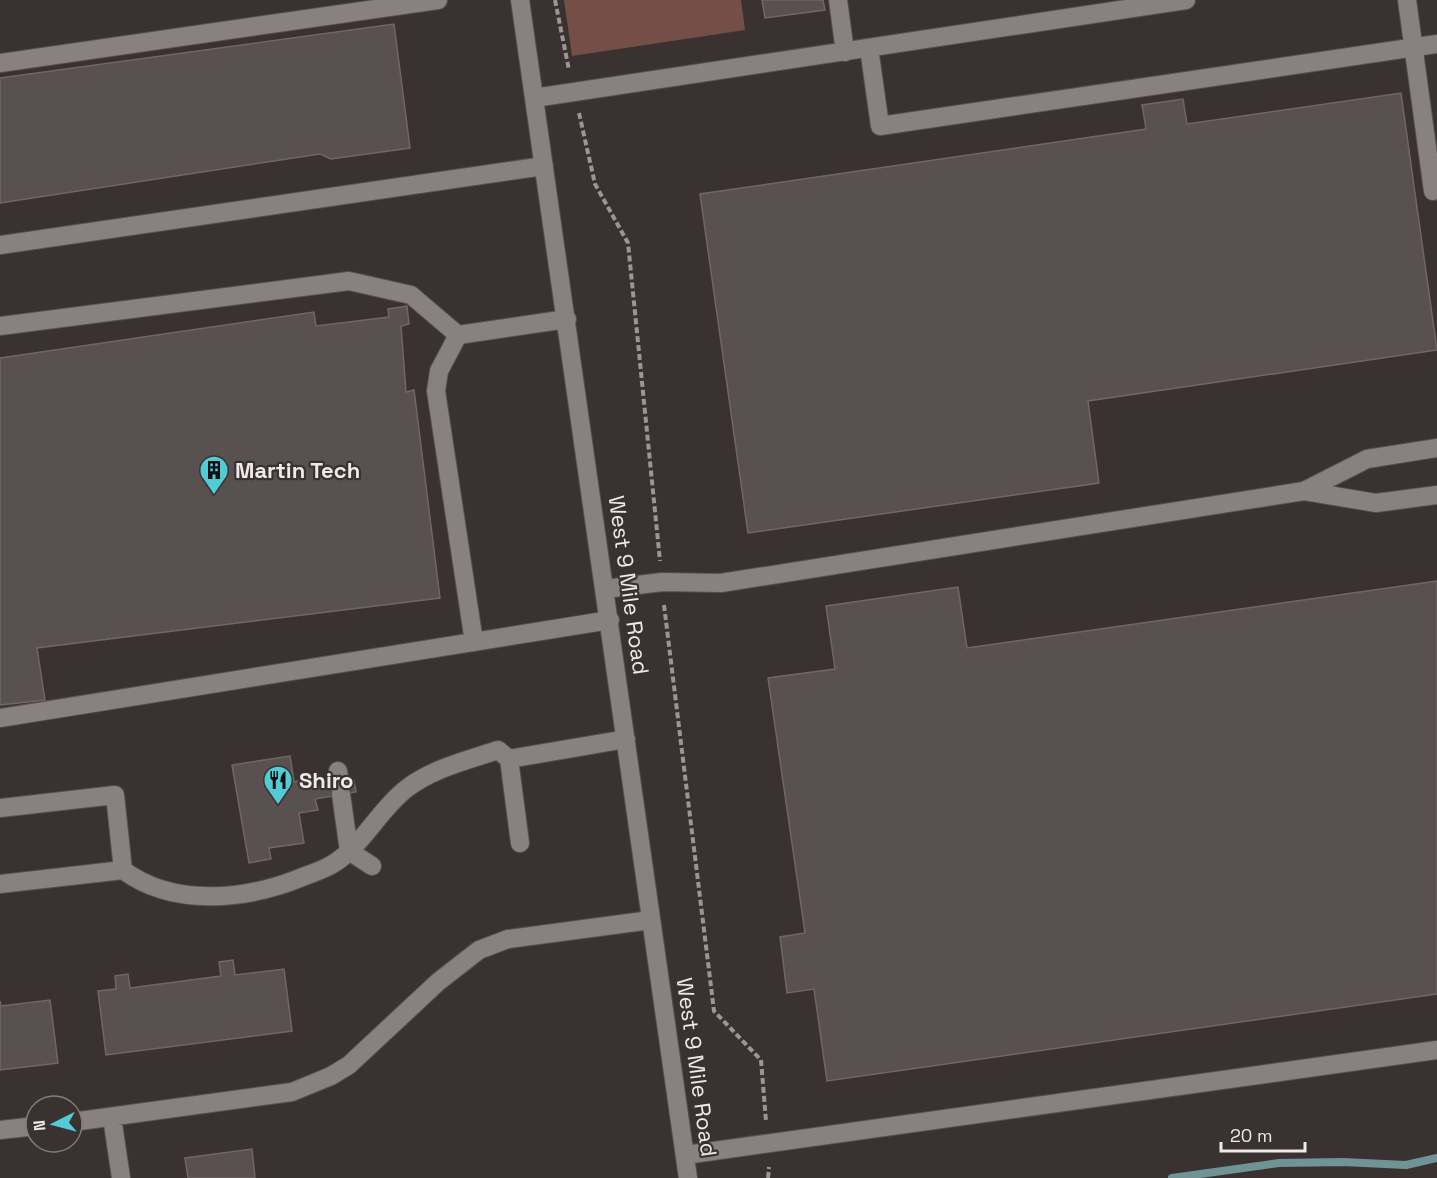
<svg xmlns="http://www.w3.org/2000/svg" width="1437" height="1178" viewBox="0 0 1437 1178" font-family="'Space Grotesk',sans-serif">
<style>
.green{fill:#754f47}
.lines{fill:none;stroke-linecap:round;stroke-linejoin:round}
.stream{stroke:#709496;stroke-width:8}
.building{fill:#59514f;stroke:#706765;stroke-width:1.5}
.minor-casing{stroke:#57504f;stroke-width:20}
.path{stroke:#9b9594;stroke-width:4;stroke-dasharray:6 3;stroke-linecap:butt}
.minor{stroke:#89817f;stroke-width:18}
.labels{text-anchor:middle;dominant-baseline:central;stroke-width:4.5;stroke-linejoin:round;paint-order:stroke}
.poi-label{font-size:22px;font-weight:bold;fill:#efeae9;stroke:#3a3231;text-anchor:start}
.street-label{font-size:22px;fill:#efeae9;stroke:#3a3231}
</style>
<rect width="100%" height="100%" fill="#3a3231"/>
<path class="green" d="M564 0H741L745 30 572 56Z"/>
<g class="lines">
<path class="stream" d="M1172 1178 1279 1163 1343 1162 1406 1165 1437 1158"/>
</g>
<path class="building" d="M762 0H823L825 10 765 18Z
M394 24 410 148 331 159 320 154 0 203V78Z
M1401 93 1437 350 1088 401 1099 483 748 533 700 194 1146 129 1142 105 1183 99 1187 124Z
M407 306 409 324 401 326 406 392 414 390 440 598 37 648 45 700 0 705V358L314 312 316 326 389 317 388 309Z
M1437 581V994L827 1081 814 989 787 993 780 937 805 933 768 678 835 669 826 606 958 587 967 648Z
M290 756 294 782 312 778 314 787 354 780 356 792 315 799 318 810 299 813 304 843 269 848 271 859 249 863 232 765Z
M233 960 235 975 284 969 292 1031 106 1055 98 991 116 989 115 976 128 974 130 988 221 976 219 962Z
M50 1000 58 1063 0 1070V1001L1 1006Z
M252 1149 255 1178H188L185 1158Z"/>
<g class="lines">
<g class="minor-casing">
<path id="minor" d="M520 0 688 1178
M838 0 845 52
M1407 0 1433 191
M869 48 880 126 1437 44
M0 63 438 0
M534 98 1186 0
M0 245 544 166
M0 326 349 281 411 295 458 335 567 319
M458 335 439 371 436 391 474 642
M1304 491 1376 503 1437 495
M605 589 662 582 721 583 1304 491 1367 459 1437 448
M0 718 610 620
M509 759 626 739
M338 771 340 783
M341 794 349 851 372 866
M0 808 115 795 123 870
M0 884 123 870C174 908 248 900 305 876 319 871 333 866 345 855 368 835 382 808 406 789 431 769 468 760 498 750L509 759 520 843
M112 1117 121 1178
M72 1122 292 1092 331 1076 349 1065 438 982 479 950 508 939 651 920
M0 1130 36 1126
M685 1155 1437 1050"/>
</g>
<path class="path" d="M555 0 569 70
M579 113 595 184 628 243 660 561
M664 605 714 1011 761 1060 766 1121
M768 1178 769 1167"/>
<use href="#minor" class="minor"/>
</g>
<defs>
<g id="building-pin" transform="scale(1.5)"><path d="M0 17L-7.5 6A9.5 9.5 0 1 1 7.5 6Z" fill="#51ccd5" stroke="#3a3231"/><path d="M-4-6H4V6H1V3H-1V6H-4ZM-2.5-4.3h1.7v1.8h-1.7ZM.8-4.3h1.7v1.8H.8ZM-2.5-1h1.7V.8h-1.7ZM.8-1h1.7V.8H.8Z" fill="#111"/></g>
<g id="restaurant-pin" transform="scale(1.5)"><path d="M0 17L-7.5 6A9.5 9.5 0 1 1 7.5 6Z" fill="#51ccd5" stroke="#3a3231"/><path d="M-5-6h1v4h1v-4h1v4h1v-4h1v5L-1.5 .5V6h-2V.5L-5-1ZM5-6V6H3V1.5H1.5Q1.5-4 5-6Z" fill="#111"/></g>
</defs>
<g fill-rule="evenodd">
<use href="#building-pin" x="214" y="470"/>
<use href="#restaurant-pin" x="278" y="780"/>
</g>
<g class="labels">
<g class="poi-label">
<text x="235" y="470">Martin Tech</text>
<text x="299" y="780">Shiro</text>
</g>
<g class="street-label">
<text transform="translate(629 585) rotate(82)">West 9 Mile Road</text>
<text transform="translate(697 1067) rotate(82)">West 9 Mile Road</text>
</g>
</g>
<g transform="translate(54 1124) rotate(264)"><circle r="28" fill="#3a3231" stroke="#827c7b" stroke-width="1.5"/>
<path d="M0-4.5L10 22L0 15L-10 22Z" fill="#51ccd5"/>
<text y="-9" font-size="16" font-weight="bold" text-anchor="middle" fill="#efeae9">N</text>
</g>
<path d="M1221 1142v9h84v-9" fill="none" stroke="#efeae9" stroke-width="3"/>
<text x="1230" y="1142" font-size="18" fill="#efeae9" stroke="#3a3231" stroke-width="4.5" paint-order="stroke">20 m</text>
</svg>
